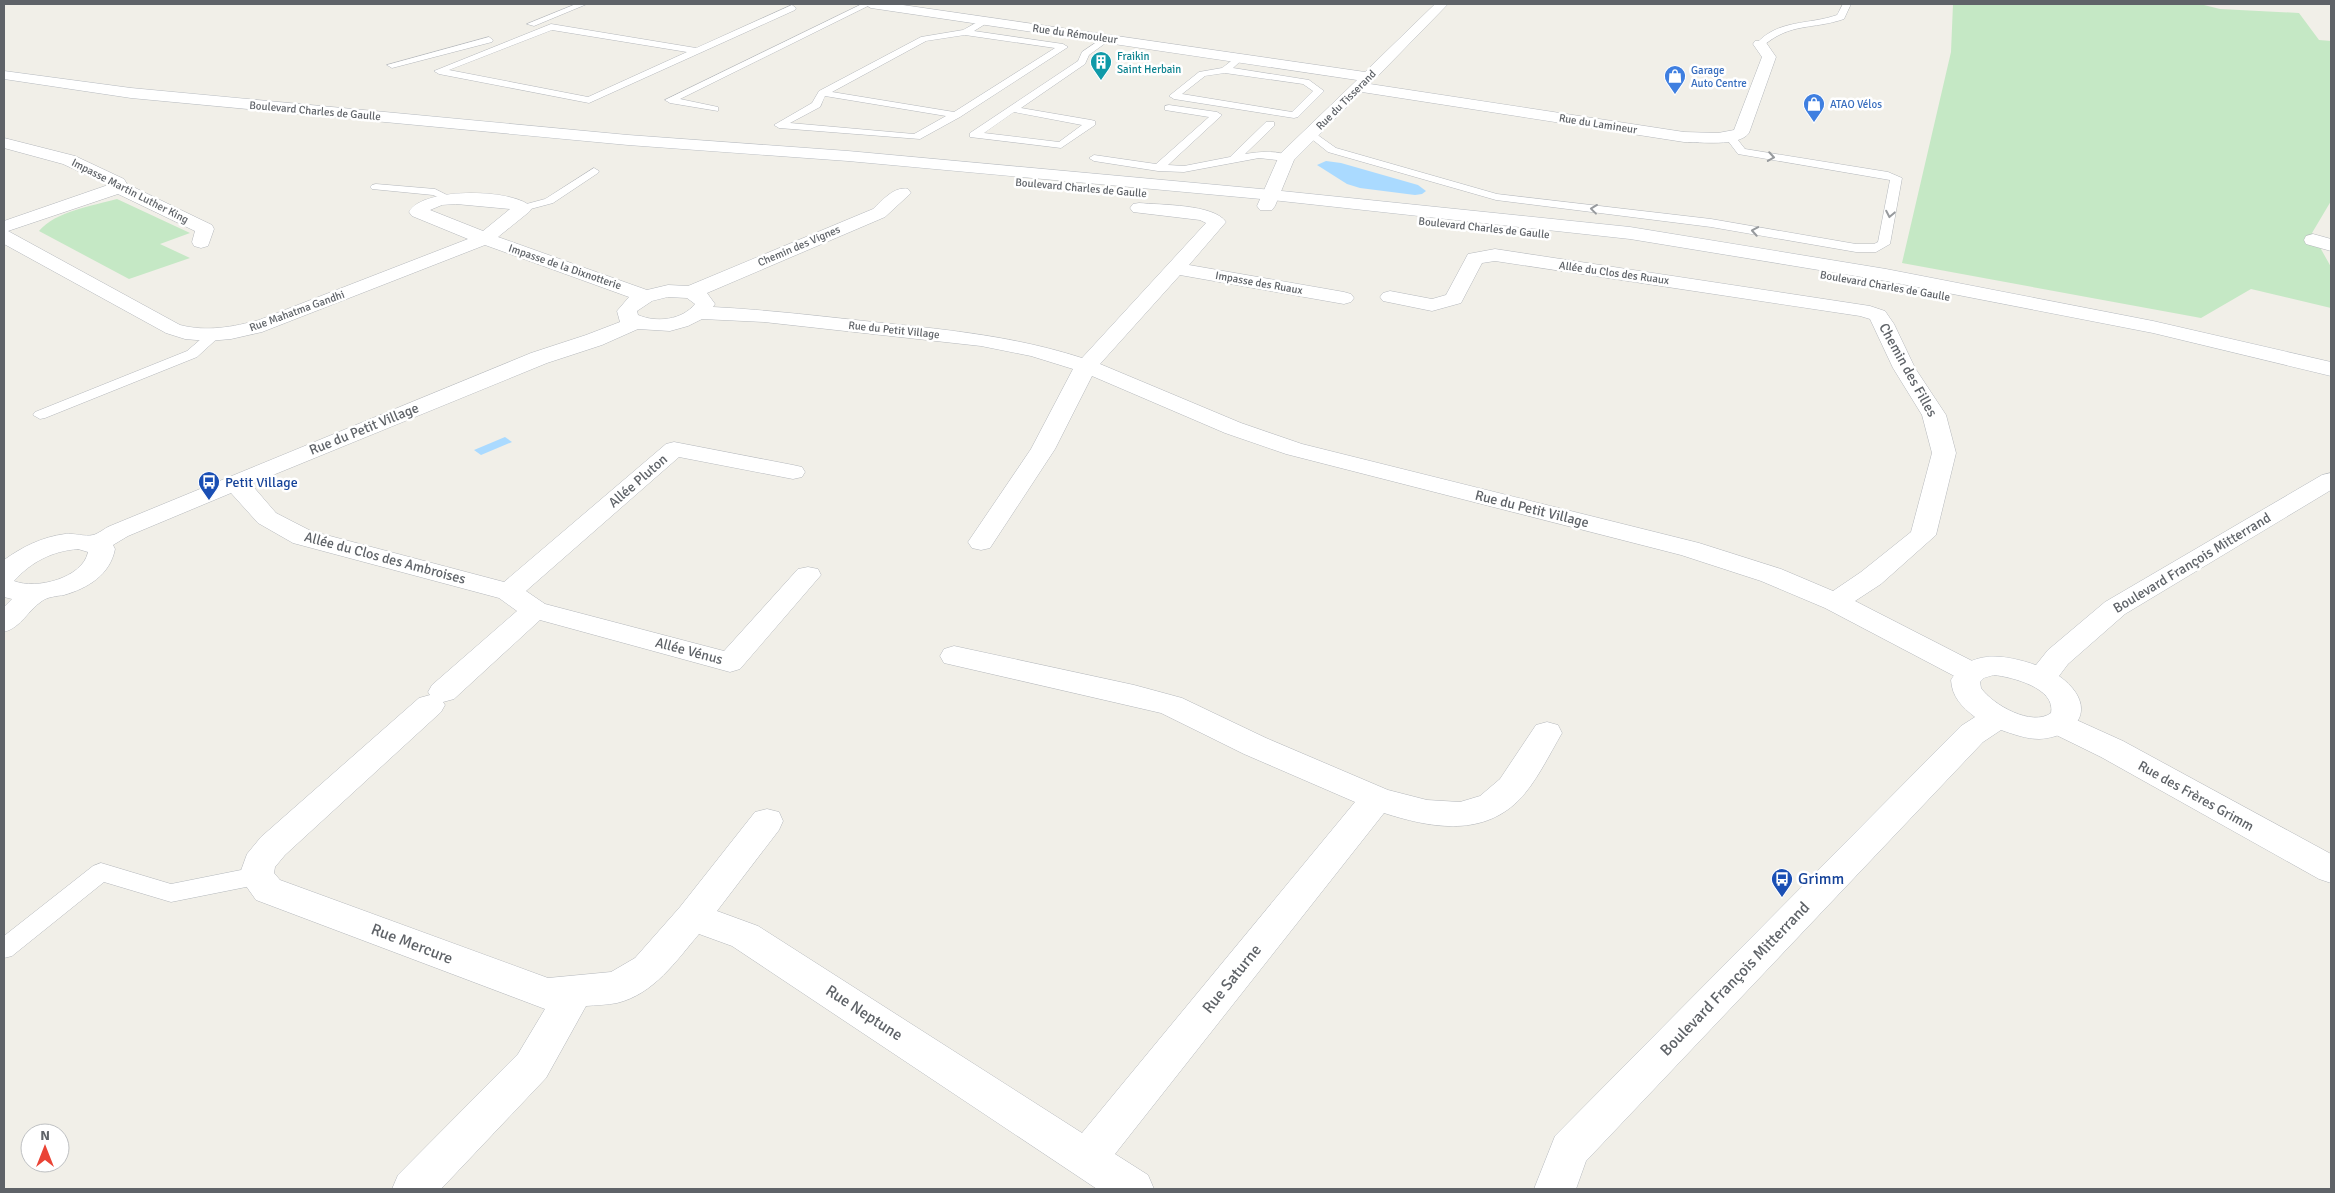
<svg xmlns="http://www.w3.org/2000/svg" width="2335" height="1193" viewBox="0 0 2335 1193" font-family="Signika,sans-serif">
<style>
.green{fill:#c5e8c5}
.water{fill:#aadaff}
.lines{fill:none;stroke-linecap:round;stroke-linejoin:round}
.lane-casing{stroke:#b5b8bc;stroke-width:1}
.street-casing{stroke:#b5b8bc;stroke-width:1}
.secondary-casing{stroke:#b6babf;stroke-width:1}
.lane{fill:#fff;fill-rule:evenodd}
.street{fill:#fff;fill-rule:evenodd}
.secondary{fill:#fff;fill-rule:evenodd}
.oneway{stroke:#979a9d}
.labels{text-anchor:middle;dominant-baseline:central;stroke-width:5;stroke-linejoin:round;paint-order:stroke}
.far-street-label{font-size:11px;fill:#5f6368;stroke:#fff}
.far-culture-label{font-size:11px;fill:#0d838f;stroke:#fff;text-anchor:start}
.far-shop-label{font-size:11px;fill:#366cbe;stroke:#fff;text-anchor:start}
.street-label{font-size:14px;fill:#5f6368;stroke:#fff}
.transit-label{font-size:14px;fill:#164399;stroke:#fff;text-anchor:start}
.near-transit-label{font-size:16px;fill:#164399;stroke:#fff;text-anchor:start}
.near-street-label{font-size:16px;fill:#5f6368;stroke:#fff}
</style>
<rect width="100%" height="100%" fill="#f1efe8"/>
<path class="green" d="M1953 4H2200L2220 9 2299 13 2319 40 2331 41V201L2312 233 2331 267V308L2251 289 2201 318 1902 263 1951 52Z
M117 199 190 233 160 244 190 258 129 279 39 231C56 211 92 206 117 199Z"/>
<path class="water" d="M1326 161 1341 163 1418 185 1426 191 1422 194 1415 195 1360 188 1347 184 1317 165Z
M505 437 512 442 481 455 474 450Z"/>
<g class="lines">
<g class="lane-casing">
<path id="lane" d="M576 4H587L534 26 527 24Z
M862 4H872L680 99 718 107V111L670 103 665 100Z
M1843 4H1851L1844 19C1812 30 1791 22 1763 46L1756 44C1778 19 1809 25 1837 15Z
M792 5 796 8 795 10 589 103 439 74 434 71 551 24 696 48ZM552 30 687 52 588 97 449 70Z
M983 19 990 21 974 31 1063 44 1068 47 960 117 920 139 779 128 774 125 812 103 819 91 921 37 963 30ZM965 35 1055 48 954 112 832 92 926 41ZM825 96 946 116 914 134 790 123 820 107Z
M489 37 493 40 492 42 392 68 387 65Z
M1104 37 1111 39 1089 55 1085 64 1021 108 1091 120 1095 121V125L1061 148 970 137V133L1078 61 1082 52ZM1014 112 1082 125 1059 142 984 133Z
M1239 55 1244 58 1233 68 1309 80 1324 91 1298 117 1294 118 1174 99 1169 96 1199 72 1222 68ZM1225 73 1303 84 1313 91 1292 112 1182 94 1205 76Z
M1169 105 1217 112 1222 115 1168 165 1184 166 1230 157 1266 122H1274V126L1245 154C1258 152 1281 149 1291 158L1286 161 1259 158 1184 172 1158 171 1094 161 1089 158 1094 155 1156 164 1209 117 1165 110V106Z
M1312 131 1336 148 1497 194 1711 219 1856 244H1874L1878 242 1890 180 1738 154 1725 137 1726 135H1734L1745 149 1888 172 1902 178 1890 244 1876 252H1856L1711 227 1496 200 1328 152 1308 136 1307 134Z
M594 168 599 171 598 173 553 203 523 211 517 208 519 206 545 199Z
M376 184 435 189 453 198 447 201 433 195 372 189 370 187 372 185Z
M213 332 220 336 197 357 45 418 40 419 33 415 35 412 187 351 208 333Z
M101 863 171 884 256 867 264 870 267 876 264 882 256 885 171 902 104 882 12 956 4 958V936L93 866Z"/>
</g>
<g class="street-casing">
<path id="street" d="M864 4H896L1365 72 1435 4H1448L1370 84 1684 132 1718 133 1734 130 1762 57 1753 44 1755 41H1765L1776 57 1749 133C1739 147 1700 142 1684 142L1362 92 1294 160 1275 206 1272 210H1260L1257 206 1280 154 1357 80 871 8Z
M4 138 75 156 124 179 127 184 212 225 214 229 208 246 201 248 194 246 192 242 195 231 118 194 8 231 180 325C207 332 233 327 259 320L468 239 412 216 409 212C422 186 519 189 532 208L529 212 498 237 647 290 668 285 688 286 873 209C883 200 894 186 908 189L911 193 885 217 707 293 715 304 713 307C770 310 827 317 883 323 951 330 1017 337 1082 358L1206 223 1200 220 1133 212 1130 208 1133 204 1139 203C1160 205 1214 204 1226 222L1189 265 1344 292 1351 294 1354 298 1351 302 1344 304 1180 275 1100 364 1241 423 1302 444 1699 543 1781 569 1833 591 1861 572 1911 532 1932 453 1922 415 1893 368 1870 319 1860 316 1495 261 1482 263 1461 303 1432 311 1383 301 1380 297 1383 293 1390 291 1432 299 1446 295 1468 254 1495 249 1870 306 1885 311 1894 324 1915 368 1946 415 1956 453 1936 535 1881 584 1855 601 1980 665 1985 672 1980 679 1970 682 1960 679 1825 608 1761 581 1681 555 1286 454 1225 433 1092 376 1055 449 990 548 981 550 972 548 968 542 1031 449 1073 369 1031 356 981 346 764 322 702 319 688 326 670 331 638 329 602 345 547 363 251 484 276 513 311 531 504 582 666 444 674 442 793 465 802 467 805 472 802 477 793 479 679 457 526 591 545 604 724 651 798 569 808 567 818 569 821 575 740 669 730 672 540 620 454 699 443 702 445 705 441 712 285 855 275 867 274 873 280 880 548 978 611 972 635 958 680 907 755 812 767 809 779 812 783 821 779 830 717 911 758 926 1082 1133 1355 802 1244 754 1161 713 944 663 940 656 944 649 954 646 1134 685 1182 698 1266 738 1388 790 1427 800 1460 802 1480 796 1500 779 1536 725 1547 722 1558 725 1562 733C1549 755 1536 783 1518 801 1480 838 1428 827 1384 813L1115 1154 1148 1175 1154 1189H1097L732 946 699 934C676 961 654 994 617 1003 607 1005 596 1005 586 1006L546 1078 441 1189H392L398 1175 518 1054 545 1009 256 900 239 876 247 854 261 837 419 698 430 695 428 692 432 685 517 611 499 598 293 543 258 523 231 493 128 536 113 545 115 549C110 575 88 588 64 595 57 596 47 597 42 601 27 611 22 627 4 632V607L12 599 4 597V560C22 547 42 537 65 534 74 533 85 537 93 535 98 534 105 528 110 526L531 353 586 335 620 322 617 311 629 297 485 245 262 332 231 339 208 341 185 339 166 333 4 244V221L108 185 63 164 4 148ZM456 204 510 209 483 231 430 210 442 205ZM668 297 687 298 695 304C682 320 657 323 638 315L637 311 652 301ZM78 549 88 552C83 578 36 590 14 581 31 562 52 551 78 549Z
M2313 234 2331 239V251L2306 244 2304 240 2306 236Z
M2061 713 2123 741 2331 854V883L2319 879 2101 757 2050 732 2046 724 2050 716Z"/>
</g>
<g class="secondary-casing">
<path id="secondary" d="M4 71 131 88 628 135 848 151 1272 190 1630 227 1886 269 2153 321 2331 362V376L2153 333 1886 281 1630 239 1272 200 848 161 628 145 131 98 4 79Z
M2331 473V490L2125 614 2068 664 2059 676C2097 703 2083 736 2039 739 2026 739 2013 734 2001 730L1983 742 1586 1161 1576 1189H1534L1555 1136 1961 726 1975 717C1962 707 1952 697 1951 680 1970 648 2006 655 2036 665L2048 650 2105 602 2322 475ZM1994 675C2012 677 2056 688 2051 713 2032 727 1993 705 1981 688L1980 682 1984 678Z"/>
</g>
<use href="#lane" class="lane"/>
<use href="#street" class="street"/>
<use href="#secondary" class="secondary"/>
</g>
<defs><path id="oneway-chevron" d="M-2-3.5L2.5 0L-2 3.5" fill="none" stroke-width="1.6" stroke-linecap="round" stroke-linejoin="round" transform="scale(1.25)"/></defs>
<g class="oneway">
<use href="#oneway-chevron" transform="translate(1771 157) rotate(9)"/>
<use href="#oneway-chevron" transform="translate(1594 209) rotate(-173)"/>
<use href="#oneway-chevron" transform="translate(1890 214) rotate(101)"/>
<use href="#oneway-chevron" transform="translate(1755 231) rotate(-170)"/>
</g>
<defs>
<g id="building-pin" transform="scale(1.125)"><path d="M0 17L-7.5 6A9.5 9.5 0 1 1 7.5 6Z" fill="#0f9aa8" stroke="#fff"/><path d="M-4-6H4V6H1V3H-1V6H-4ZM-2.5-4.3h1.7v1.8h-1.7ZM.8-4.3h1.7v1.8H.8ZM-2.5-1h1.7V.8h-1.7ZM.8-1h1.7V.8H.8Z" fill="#fff"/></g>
<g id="shop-pin" transform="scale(1.125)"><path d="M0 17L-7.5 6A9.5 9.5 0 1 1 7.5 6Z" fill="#3f7fe0" stroke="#fff"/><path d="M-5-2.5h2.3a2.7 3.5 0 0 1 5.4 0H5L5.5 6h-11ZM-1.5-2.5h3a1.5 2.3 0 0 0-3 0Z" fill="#fff"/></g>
<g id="bus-pin" transform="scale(1.125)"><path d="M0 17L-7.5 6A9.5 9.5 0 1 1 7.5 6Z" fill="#1a4fb4" stroke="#fff"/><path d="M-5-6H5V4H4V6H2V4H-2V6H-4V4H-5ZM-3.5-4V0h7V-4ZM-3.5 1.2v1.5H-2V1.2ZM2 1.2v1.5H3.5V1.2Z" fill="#fff"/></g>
</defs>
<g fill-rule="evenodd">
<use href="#building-pin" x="1101" y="62"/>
<use href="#shop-pin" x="1675" y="76"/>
<use href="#shop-pin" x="1814" y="104"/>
<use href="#bus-pin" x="209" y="482"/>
<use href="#bus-pin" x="1782" y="879"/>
</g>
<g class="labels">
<g class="far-street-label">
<text transform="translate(1075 34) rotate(8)">Rue du Rémouleur</text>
<text transform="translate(1346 100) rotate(-45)">Rue du Tisserand</text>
<text transform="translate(315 111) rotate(5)">Boulevard Charles de Gaulle</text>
<text transform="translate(1598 124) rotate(9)">Rue du Lamineur</text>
<text transform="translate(1081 188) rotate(5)">Boulevard Charles de Gaulle</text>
<text transform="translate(130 191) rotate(27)">Impasse Martin Luther King</text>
<text transform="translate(1484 228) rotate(6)">Boulevard Charles de Gaulle</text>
<text transform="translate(799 246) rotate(-23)">Chemin des Vignes</text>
<text transform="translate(565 267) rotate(19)">Impasse de la Dixnotterie</text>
<text transform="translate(1614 273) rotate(8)">Allée du Clos des Ruaux</text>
<text transform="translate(1259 283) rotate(10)">Impasse des Ruaux</text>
<text transform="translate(1885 286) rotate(10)">Boulevard Charles de Gaulle</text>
<text transform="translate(297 311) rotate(-20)">Rue Mahatma Gandhi</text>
<text transform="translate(894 330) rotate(6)">Rue du Petit Village</text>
</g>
<g class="far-culture-label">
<text x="1117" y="56">Fraikin<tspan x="1117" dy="13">Saint Herbain</tspan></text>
</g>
<g class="far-shop-label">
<text x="1691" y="70">Garage<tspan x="1691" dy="13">Auto Centre</tspan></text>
<text x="1830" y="104">ATAO Vélos</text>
</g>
<g class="street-label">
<text transform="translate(1908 370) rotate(61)">Chemin des Filles</text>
<text transform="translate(364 429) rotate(-22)">Rue du Petit Village</text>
<text transform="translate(638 481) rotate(-41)">Allée Pluton</text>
<text transform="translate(1532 509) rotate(14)">Rue du Petit Village</text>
<text transform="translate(385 558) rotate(15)">Allée du Clos des Ambroises</text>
<text transform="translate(2192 563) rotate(-31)">Boulevard François Mitterrand</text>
<text transform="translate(689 651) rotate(15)">Allée Vénus</text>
<text transform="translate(2196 796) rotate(29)">Rue des Frères Grimm</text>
</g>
<g class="transit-label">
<text x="225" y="482">Petit Village</text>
</g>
<g class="near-transit-label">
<text x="1798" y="879">Grimm</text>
</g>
<g class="near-street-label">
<text transform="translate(412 944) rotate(21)">Rue Mercure</text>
<text transform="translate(1232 979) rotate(-51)">Rue Saturne</text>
<text transform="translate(1735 979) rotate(-46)">Boulevard François Mitterrand</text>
<text transform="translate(864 1013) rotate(33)">Rue Neptune</text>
</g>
</g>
<rect width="2335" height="1193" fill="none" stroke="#5f6368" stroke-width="10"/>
<g transform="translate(45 1148)"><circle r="24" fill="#ffffff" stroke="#bfc1c3"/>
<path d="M0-4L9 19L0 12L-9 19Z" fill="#ea4335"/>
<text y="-8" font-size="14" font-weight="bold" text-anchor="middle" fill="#5f6368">N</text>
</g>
</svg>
